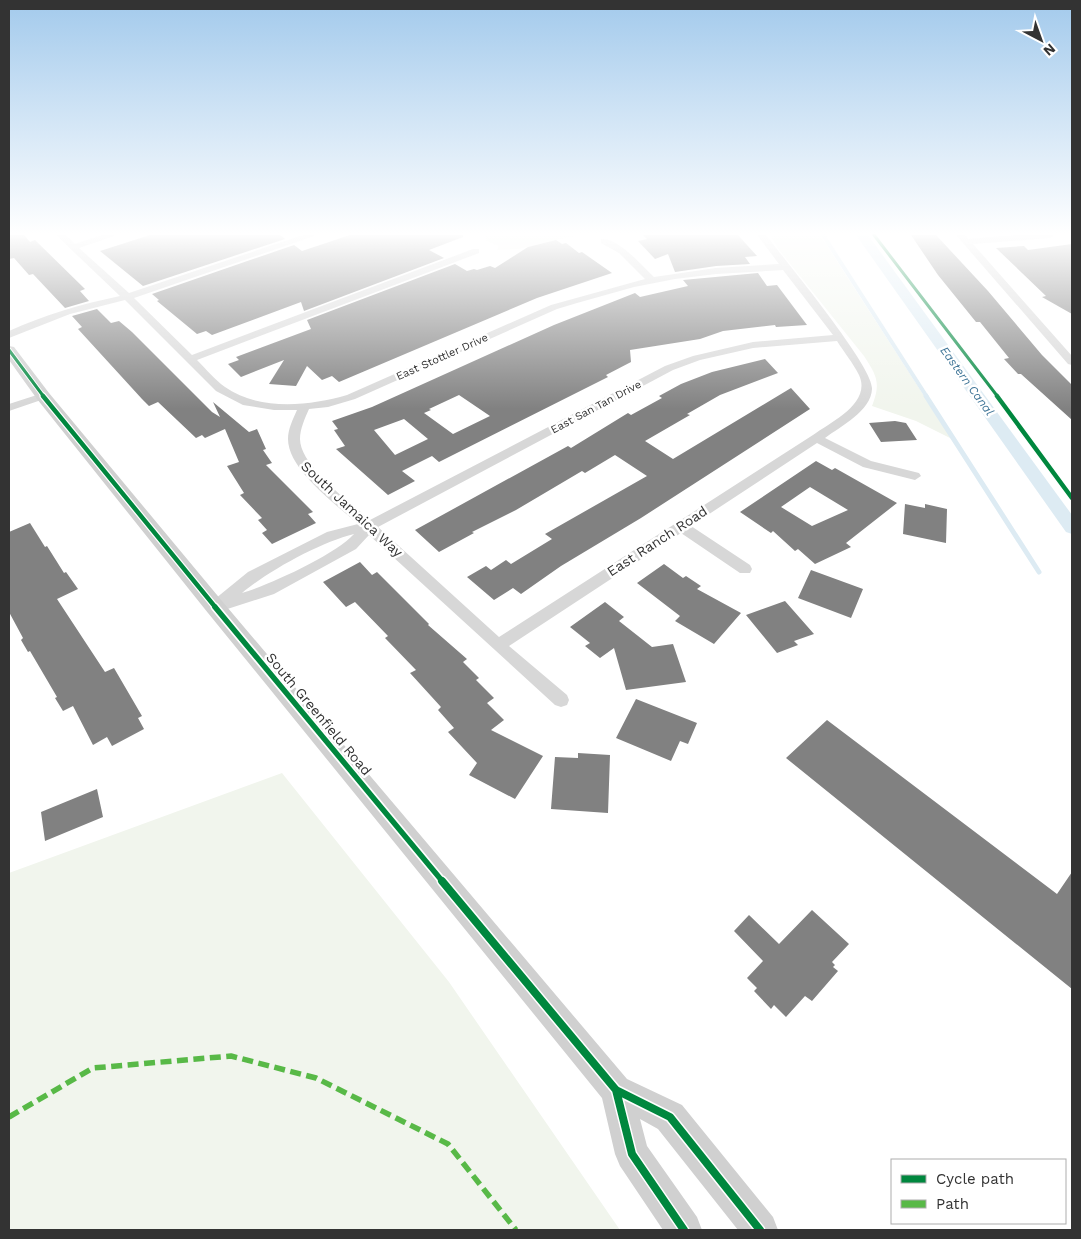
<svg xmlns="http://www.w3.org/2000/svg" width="1081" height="1239" viewBox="0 0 1081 1239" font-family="'Work Sans',sans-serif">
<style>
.green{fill:#f1f5ed}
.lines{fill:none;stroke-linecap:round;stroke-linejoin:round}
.stream-far1{stroke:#ddebf3;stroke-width:4}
.stream{stroke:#ddebf3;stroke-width:5}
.canal{fill:#ddebf3;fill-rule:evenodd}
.building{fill:#818181;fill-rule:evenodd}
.minor{fill:#d7d7d7;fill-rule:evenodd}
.secondary{fill:#d0d0d0;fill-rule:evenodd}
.quiet{stroke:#58b947;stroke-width:5.5;stroke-dasharray:11 5.5;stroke-linecap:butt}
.cycleway-far3-casing{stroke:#fff;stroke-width:5}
.cycleway-far2-casing{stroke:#fff;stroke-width:7}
.cycleway-far1-casing{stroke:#fff;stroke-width:9}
.cycleway-casing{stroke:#fff;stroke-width:11}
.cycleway-far3{stroke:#00873e;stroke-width:3}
.cycleway-far2{stroke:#00873e;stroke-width:4.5}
.cycleway-far1{stroke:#00873e;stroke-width:5.5}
.cycleway{stroke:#00873e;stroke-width:8}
.labels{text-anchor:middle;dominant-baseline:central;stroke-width:5;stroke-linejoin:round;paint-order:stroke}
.far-street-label{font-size:11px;fill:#333;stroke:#fff}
.far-water-label{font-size:12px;font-style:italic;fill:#3f7597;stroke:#fff}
.street-label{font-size:14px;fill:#333;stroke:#fff}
</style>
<rect width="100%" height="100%" fill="#fff"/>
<path class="green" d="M485 235H579L518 249 497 250 499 246 487 241Z
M770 235H820L952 439 916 421 872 406C881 383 877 376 864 356L779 250Z
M282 773 449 982 620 1230H9V873Z"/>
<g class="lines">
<path class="stream-far1" d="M823 235 927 397"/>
<path class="stream" d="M926 396 1039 572"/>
<path class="canal" d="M856 235H868L1072 515V534L1066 532Z"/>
</g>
<path class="building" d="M9 235H24L30 242 35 240 85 289 80 291 89 301 65 308 33 274 29 275 14 258 9 259Z
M150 235H280L285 239 143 286 100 251Z
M350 235H463V237L429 250 444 258 304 311 301 302 212 335 206 331 197 334 157 301 159 300 152 294 294 245 302 251Z
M643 235H738L757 256 745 257 750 264 716 266 675 272 668 254 655 259 638 241 647 239Z
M911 235H936L988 291 1042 355 1072 385V420L1021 374H1018L1004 359 1009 358 980 322H976L938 275Z
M556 240 562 244 566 243 579 253 582 252 612 273 537 298 339 382 332 376 322 380 307 366 296 386 269 384 284 360 241 377 228 364 239 360 236 357 311 329 307 320 455 264 467 271 474 269 477 270 490 266 495 268 528 247Z
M1072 244V314L1042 297 1046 296 996 248 1024 246 1028 250Z
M758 273 767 286 777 285 807 325 776 327 775 325 723 331 700 339 630 350 631 362 606 375 608 377 439 462 432 456 402 471 415 481 388 495 336 449 345 446 334 430 338 429 332 421 372 407 554 325 635 293 640 297 688 286 683 280ZM459 395 490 416 453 434 424 413 431 410 429 409ZM404 419 428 439 395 455 374 430Z
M97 309 111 323 119 321 132 332 212 412 220 417 213 402 249 432 257 429 266 449 263 450 272 463 266 465 313 512 308 514 316 523 272 544 262 533 267 530 258 520 262 518 240 495 244 493 227 466 239 462 225 429 205 438 202 435 196 438 158 402 149 406 142 399 78 329 82 327 72 316Z
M765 359 778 373 720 395 687 414 690 415 645 441 673 459 791 388 810 409 641 518 561 566 521 594 513 588 494 600 467 577 486 566 491 570 506 560 511 564 552 539 545 534 647 476 615 455 585 473 582 471 516 510 472 532 474 533 439 552 415 530 568 446 571 448 628 413 631 415 662 398 659 396 681 384 712 372Z
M895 421 906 423 917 440 881 442 869 423Z
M816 461 832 470 835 468 897 503 846 543 851 547 815 564 798 549 795 551 773 531 771 533 740 512ZM810 487 848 510 812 526 781 507Z
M905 504 925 508V504L947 509 946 543 903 534Z
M30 523 45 547 47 546 64 573 66 572 78 589 57 599 105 672 114 668 142 716 138 718 144 729 112 746 107 737 93 745 73 706 63 711 55 698 57 697 30 651 28 652 21 640 23 638 9 612V532Z
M360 562 372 575 377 572 429 624 428 625 467 659 463 662 479 678 476 680 494 698 487 703 504 720 491 730 543 756 515 799 469 775 477 763 448 732 454 728 438 710 441 707 410 673 416 670 385 638 388 636 355 602 346 607 323 582Z
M664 564 683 578 686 576 701 586 697 589 741 613 714 644 675 621 680 616 637 583Z
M811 570 863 589 851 618 798 598Z
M785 601 814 634 794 641 798 645 777 653 746 615Z
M605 602 624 617 619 621 652 647 673 644 686 682 626 690 614 648 600 658 585 646 590 643 570 627Z
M636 699 697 723 688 744 680 741 671 761 616 738Z
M827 720 1057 894 1072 872V989L786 758Z
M578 753 610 755 608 813 551 809 555 757 578 758Z
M97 789 103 817 45 841 41 812Z
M812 910 849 944 832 962 835 965 833 967 838 971 812 1001 805 996 786 1017 774 1005 771 1009 754 991 757 988 747 978 763 961 734 931 749 915 779 944Z"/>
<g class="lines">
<path class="minor" d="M56 235H66L75 244 102 235H117L79 248 129 293 303 235H317L134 298 192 355 473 249H479V253L197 360C206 369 215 380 225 387 259 411 309 406 347 395L551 305 645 279 619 253 601 243V239C618 237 642 266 654 277L716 268 779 264 757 235H766C784 259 874 367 872 389 871 411 841 426 825 438L871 461 919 473 921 476 915 480 863 467 817 443 691 526 750 565 752 569 750 573H740L681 533 509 646 567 695 569 700 567 705 561 707 555 705 369 535 356 549 274 594 215 613 210 611 208 607 210 603 248 572 327 532 358 524C337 505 288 470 288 439 288 429 293 419 297 410H274L243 405 216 391 125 300 70 314 9 338V331C44 315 82 304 120 296ZM783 270 833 335 753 342 693 356 665 366 370 520C350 502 300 466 300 439 300 429 305 418 309 409L328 407 355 399 557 309 577 303 634 287 675 279 716 274ZM837 341C844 352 853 363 859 375 872 403 831 422 813 435L499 637 378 527 673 370 700 360 753 348ZM354 534C335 555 269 585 242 593 268 571 321 542 354 534Z
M956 235H965L968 239 1014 235H1054L1050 238 973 244 1072 356V365L1068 364Z
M43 393 47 394 49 396 47 398 9 411V404Z"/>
<path class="secondary" d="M9 346 14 347 49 393 222 601 627 1079 682 1105 773 1217 778 1230H738L658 1129 640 1119 647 1146 697 1217 702 1230H663L620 1166 615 1154 602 1098 208 613 37 399 9 360Z"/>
<path class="quiet" d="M9 1117 93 1068 231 1056 316 1078 448 1144 516 1230"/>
<g class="cycleway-far3-casing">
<path id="cycleway-far3" d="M874 235 998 397
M9 350 44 397"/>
</g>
<g class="cycleway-far2-casing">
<path id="cycleway-far2" d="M43 396 216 608
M997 396 1072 498"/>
</g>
<g class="cycleway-far1-casing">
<path id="cycleway-far1" d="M215 607 443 882"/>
</g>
<g class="cycleway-casing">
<path id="cycleway" d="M442 881 616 1090 670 1117 760 1230
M616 1090 632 1154 684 1230"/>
</g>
<use href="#cycleway-far3" class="cycleway-far3"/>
<use href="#cycleway-far2" class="cycleway-far2"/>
<use href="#cycleway-far1" class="cycleway-far1"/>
<use href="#cycleway" class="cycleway"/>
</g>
<linearGradient id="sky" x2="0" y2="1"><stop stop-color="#a3caec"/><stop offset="0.57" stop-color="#fff"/><stop offset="1" stop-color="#fff" stop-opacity="0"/></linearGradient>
<rect width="1081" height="409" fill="url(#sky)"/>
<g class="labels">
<g class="far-street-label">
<text transform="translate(442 357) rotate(-24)">East Stottler Drive</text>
<text transform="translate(596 407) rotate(-28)">East San Tan Drive</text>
</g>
<g class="far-water-label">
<text transform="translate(967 381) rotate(54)">Eastern Canal</text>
</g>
<g class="street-label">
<text transform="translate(352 509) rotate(43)">South Jamaica Way</text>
<text transform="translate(657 541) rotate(-33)">East Ranch Road</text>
<text transform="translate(319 714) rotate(50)">South Greenfield Road</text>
</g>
</g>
<rect width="1081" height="1239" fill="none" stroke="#333333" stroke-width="20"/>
<rect x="891" y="1159" width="175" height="65" fill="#ffffff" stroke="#adadad"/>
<rect x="901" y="1175" width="25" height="8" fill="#00873e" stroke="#adadad"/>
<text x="936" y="1184" font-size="15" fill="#333333">Cycle path</text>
<rect x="901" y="1200" width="25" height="8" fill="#58b947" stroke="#adadad"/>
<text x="936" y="1209" font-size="15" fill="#333333">Path</text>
<g transform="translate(1041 40) rotate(139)" stroke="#ffffff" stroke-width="4" paint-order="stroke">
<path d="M0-4L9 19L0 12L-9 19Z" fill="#333333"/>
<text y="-8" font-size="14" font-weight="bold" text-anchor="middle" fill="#333333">N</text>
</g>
</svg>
